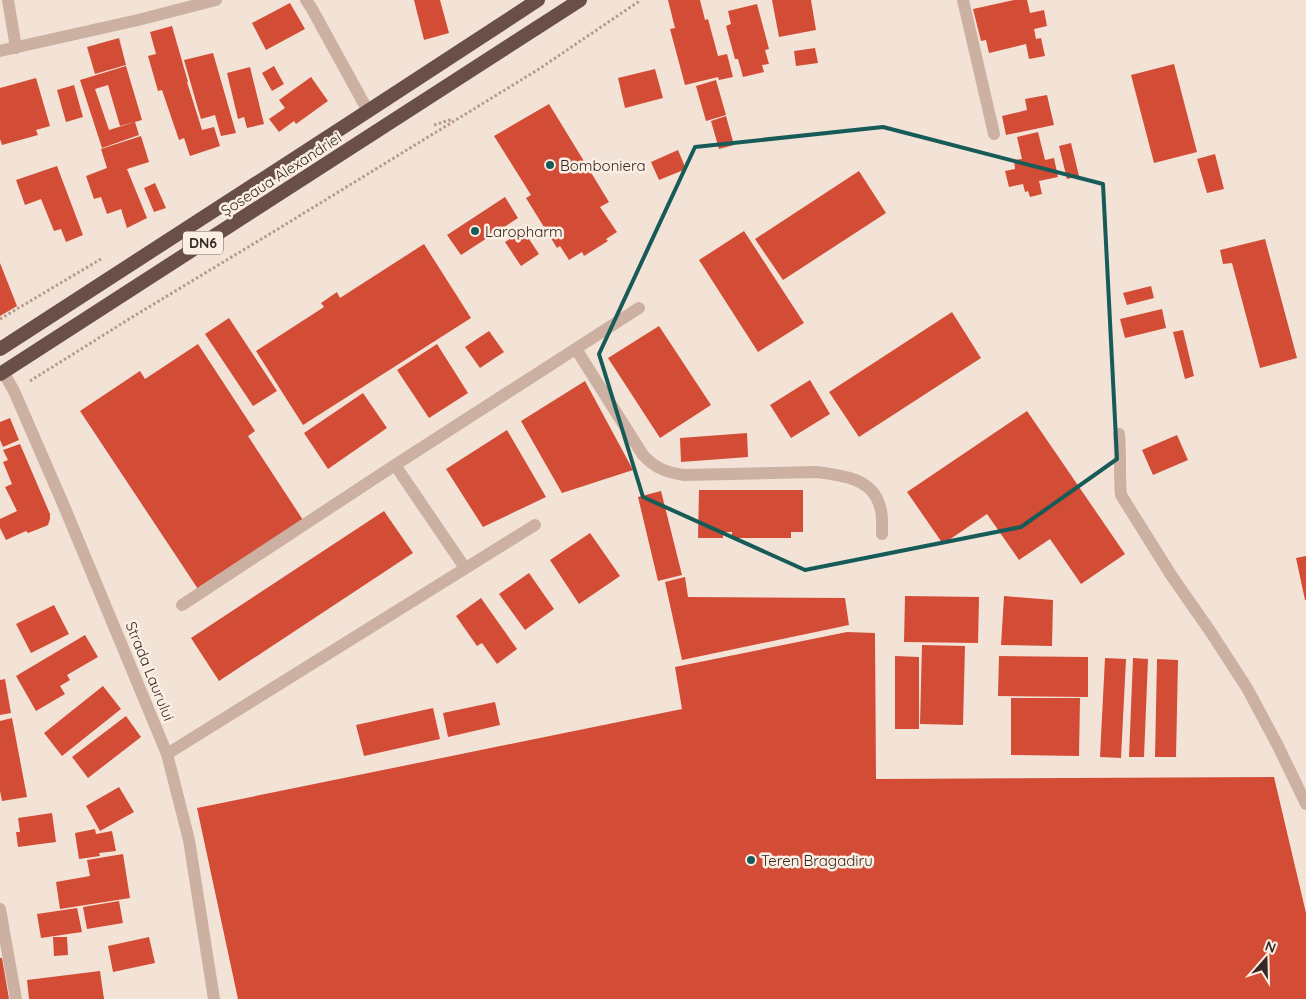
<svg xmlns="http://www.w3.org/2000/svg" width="1306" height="999" viewBox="0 0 1306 999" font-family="Quicksand,sans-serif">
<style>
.building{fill:#d24c36}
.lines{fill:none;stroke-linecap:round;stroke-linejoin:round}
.path{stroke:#b89a8c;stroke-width:3;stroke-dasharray:2.5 2.5;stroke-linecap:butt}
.service{stroke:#ccb1a2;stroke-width:12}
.minor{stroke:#ccb1a2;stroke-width:12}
.trunk{stroke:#694f48;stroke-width:14}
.marked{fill:none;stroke:#175b59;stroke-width:4;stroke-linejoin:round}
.poi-dot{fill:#175b59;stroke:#fbeee3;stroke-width:2}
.labels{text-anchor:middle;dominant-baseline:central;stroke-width:5;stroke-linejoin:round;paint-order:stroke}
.shield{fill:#fbeee3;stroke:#71645e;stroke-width:1}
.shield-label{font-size:14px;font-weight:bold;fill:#362925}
.poi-label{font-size:15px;fill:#362925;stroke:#fbeee3;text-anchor:start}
.street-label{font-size:15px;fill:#362925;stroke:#fbeee3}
</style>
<rect width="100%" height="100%" fill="#f3e3d7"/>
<path class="building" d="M414 0H440L449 33 424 40Z
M668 0H700L705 20 708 19 718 56 727 54 733 77 719 80 718 77 685 85 670 29 675 28Z
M772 0H811L816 30 779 37Z
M1014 0H1027L1030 13 1044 10 1047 26 1034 29 1036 39 1041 38 1045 56 1029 59 1026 44 989 53 986 40 981 41 973 9Z
M290 3 305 29 266 50 252 23Z
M757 4 769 49 765 50 769 64 762 65 764 72 743 77 738 59H735L726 26 731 24 728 11Z
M172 26 188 82H187L202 130 214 127 220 146 190 156 184 138 179 140 162 90 158 91 148 56 156 54 150 32Z
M119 38 126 65 95 74 87 47Z
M815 48 818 63 796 66 794 51Z
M213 53 236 133 221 136 215 115 201 119 184 60Z
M1174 64 1197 152 1154 163 1131 75Z
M126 66 142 120 120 126 108 85 95 89 109 130 135 122 139 135 102 148 80 80Z
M274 66 284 84 272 91 262 73Z
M250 67 264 124 247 128 244 117 238 119 227 73Z
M655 69 663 98 625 108 618 78Z
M311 77 328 101 296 124 294 121 279 132 269 119 285 108 279 100Z
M36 78 50 126 36 130 38 135 2 145 0 139V88Z
M716 80 726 115 706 121 696 86Z
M74 85 83 117 66 122 57 90Z
M1047 95 1054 125 1006 135 1002 116 1027 110 1025 99Z
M549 104 609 202 600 207 617 232 606 239 608 241 584 256 582 252 569 260 560 246 557 248 526 198 531 195 494 136Z
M726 116 734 145 719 149 711 121Z
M1038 132 1045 160 1054 158 1058 177 1039 181 1042 194 1030 197 1028 191 1025 192 1023 184 1009 187 1005 171 1015 169 1014 160 1022 159 1017 137Z
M141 136 149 162 127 169 147 218 127 228 121 209 107 214 101 197 94 199 86 176 107 168 101 149Z
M1071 143 1079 176 1067 179 1059 146Z
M678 150 686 169 659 180 651 162Z
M1215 154 1224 189 1207 193 1197 159Z
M57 166 83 235 66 242 61 229 54 231 41 199 25 205 16 180Z
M859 171 886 213 783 280 755 239Z
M155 183 166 208 154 212 144 188Z
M505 197 518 218 461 255 447 235Z
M523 230 539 254 521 266 505 242Z
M744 231 804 323 758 352 699 260Z
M1265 239 1297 358 1260 368 1232 263 1223 264 1220 250Z
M424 244 471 318 303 425 256 351 324 307 321 303 337 292 340 298Z
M0 263 17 306 0 316Z
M1151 286 1154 298 1127 305 1123 293Z
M1162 309 1166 328 1125 338 1120 319Z
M952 312 981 358 859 437 829 392Z
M229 318 277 391 253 406 205 334Z
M659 326 711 405 660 438 608 358Z
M1183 330 1194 376 1185 379 1173 332Z
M489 331 504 352 480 368 465 347Z
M198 344 255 431 248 436 303 520 198 589 80 411 140 371 145 379Z
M437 344 468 393 429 418 397 370Z
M810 380 830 414 791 438 770 405Z
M585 381 633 470 562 493 521 421Z
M363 393 387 428 328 469 304 433Z
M1027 411 1125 554 1081 584 1050 539 1019 560 987 514 943 544 907 492Z
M10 418 19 440 3 447 0 440V422Z
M507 430 546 497 483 527 446 469Z
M747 433 748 457 681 462 680 438Z
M1177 435 1188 460 1153 475 1142 450Z
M20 444 50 514V519L48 525 46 526 28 533 26 531 6 540 0 528V519L17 511 5 487 12 484 3 462 8 460 3 450Z
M699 490H803V532H791V538H732V532H723V538H698Z
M661 491 682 575 658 581 638 497Z
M384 511 413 553 219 681 191 638Z
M590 533 620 576 579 604 550 560Z
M1306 556V600H1305L1296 558Z
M529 573 554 609 525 630 499 594Z
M685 577 688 597 845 598 849 625 682 660 665 582Z
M905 596 979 597 978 643 904 642Z
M1004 596 1053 600 1052 646 1001 645Z
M481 598 517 649 497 664 482 643 477 646 456 616Z
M54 605 69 634 31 653 16 624Z
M847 632 875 633 876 779 1274 777 1306 913V999H238L197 808 682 709 675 667Z
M85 635 98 657 67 675 70 680 60 686 65 694 36 711 16 676Z
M922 645 965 646 963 725 920 724Z
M895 656 919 657V729H895Z
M999 656 1088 657V697L998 696Z
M1105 658 1126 659 1121 758 1100 757Z
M1133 658 1148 659 1144 757H1129Z
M1157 659 1178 660 1176 757H1155Z
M5 679 11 713 0 715V680Z
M103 686 121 709 62 756 44 733Z
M1011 698H1080L1079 756 1011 755Z
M495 702 500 725 448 737 443 713Z
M433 708 440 739 364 756 356 725Z
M126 716 141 737 88 778 72 757Z
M12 718 27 797 2 801 0 791V721Z
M119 787 134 812 100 831 86 806Z
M52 813 56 842 18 847 16 832H20L18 818Z
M95 829 96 834 112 831 116 851 99 853 100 856 79 859 75 833Z
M123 854 130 898 60 909 56 882 90 876 87 860Z
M119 901 123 923 87 929 83 907Z
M77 908 82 932 41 938 37 914Z
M53 937H67L68 955 54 956Z
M149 937 155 963 113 972 108 946Z
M0 958H2L9 999H0Z
M100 971 104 999H29L27 980Z"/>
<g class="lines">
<path class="path" d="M434 125 453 119
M0 319 101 259
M30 381 134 316 278 229 539 69 641 0"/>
<path class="service" d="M576 349 643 455C656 469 666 472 684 475L816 472C841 475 873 478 880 507 883 515 882 525 882 534
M1119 434C1121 454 1119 474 1121 495L1171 575 1210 631 1247 688 1278 746 1306 804
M395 465 465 568
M182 605 395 465 639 308
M167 754 535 525"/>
<path class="minor" d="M8 0 16 48
M306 0 312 9 368 111
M963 0 994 134
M0 51 138 20 216 0
M3 372 14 391 64 506 167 754 189 840 214 999
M0 909 16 999"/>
<path class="trunk" d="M0 349 368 111 538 0
M0 374 580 0"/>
</g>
<path class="marked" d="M883 127 1103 184 1117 459 1021 527 805 570 643 497 599 354 695 147Z"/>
<g class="poi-dot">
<circle cx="550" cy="165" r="5"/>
<circle cx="475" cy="231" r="5"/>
<circle cx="751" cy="860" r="5"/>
</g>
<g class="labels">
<rect class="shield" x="183" y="231.5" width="40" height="23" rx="4"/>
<g class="shield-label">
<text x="203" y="243">DN6</text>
</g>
<g class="poi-label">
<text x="560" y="165">Bomboniera</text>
<text x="485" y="231">Laropharm</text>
<text x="761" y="860">Teren Bragadiru</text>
</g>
<g class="street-label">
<text transform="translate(281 174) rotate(-33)">Șoseaua Alexandriei</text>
<text transform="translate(150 671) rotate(68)">Strada Laurului</text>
</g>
</g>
<g transform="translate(1266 959) rotate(20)" stroke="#fbeee3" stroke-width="4" paint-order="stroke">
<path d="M0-4L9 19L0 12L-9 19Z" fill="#362925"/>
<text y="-8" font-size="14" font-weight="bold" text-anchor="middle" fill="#362925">N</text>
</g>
</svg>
